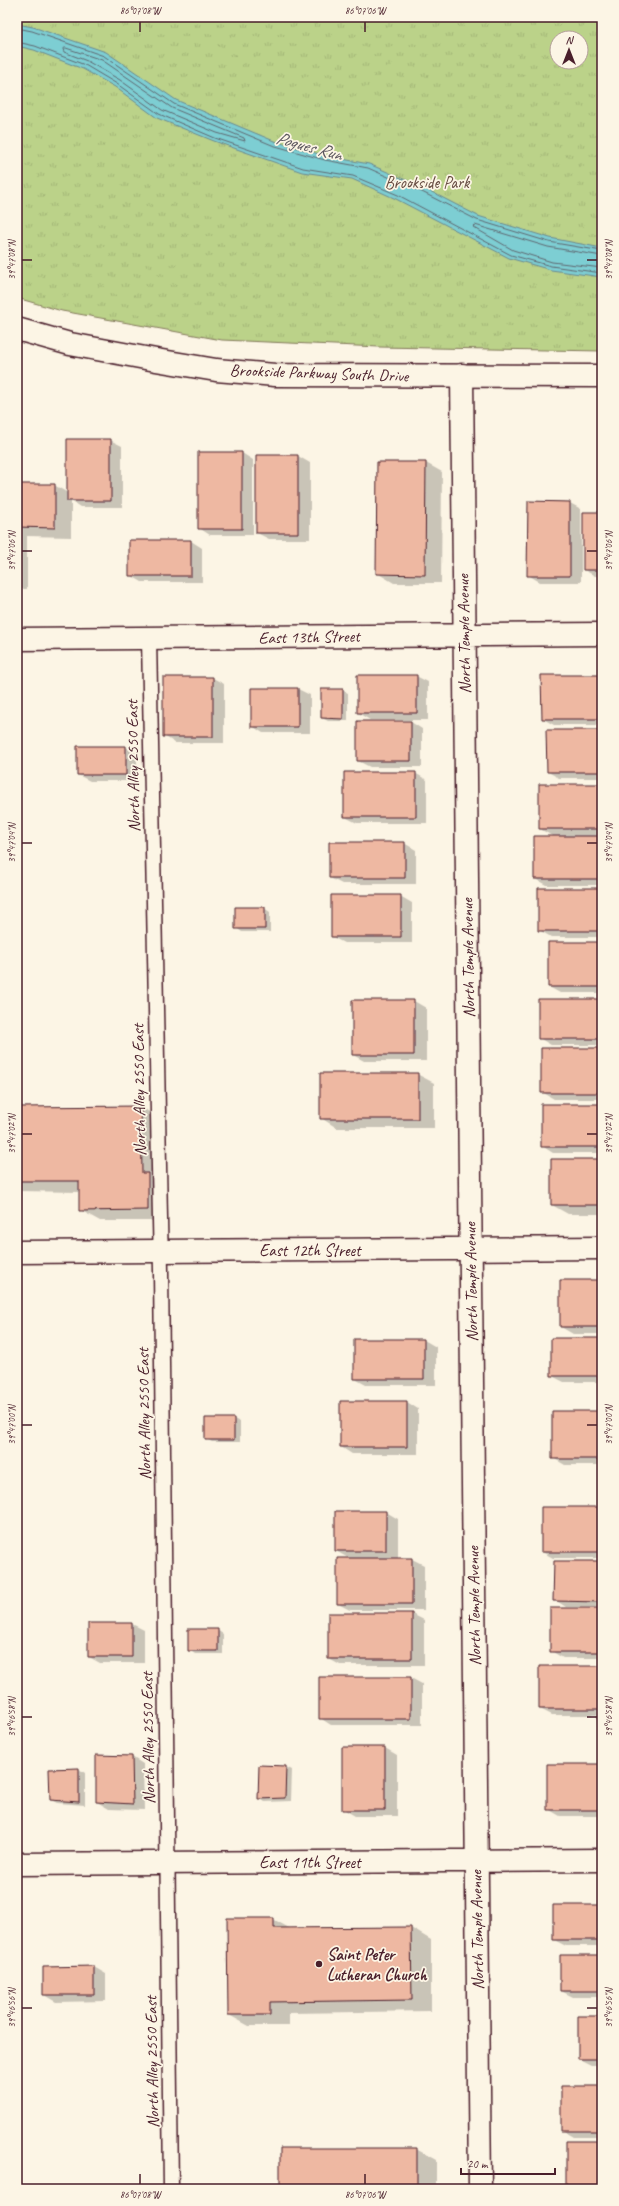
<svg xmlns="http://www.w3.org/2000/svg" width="619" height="2206" viewBox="0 0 619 2206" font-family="Caveat,sans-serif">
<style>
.park{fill:url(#park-tufts);stroke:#82785a;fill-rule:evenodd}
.water{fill:#7dced3;stroke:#698890}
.shadow{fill:#0003}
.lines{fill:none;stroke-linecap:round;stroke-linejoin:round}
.shore{stroke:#5e656e;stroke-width:1}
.building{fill:#eeb8a2;stroke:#4a1f2b}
.service-casing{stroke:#4a1f2b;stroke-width:17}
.minor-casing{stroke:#4a1f2b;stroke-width:25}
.secondary-casing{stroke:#4a1f2b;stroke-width:25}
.service{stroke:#fcf5e5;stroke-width:14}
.minor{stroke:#fcf5e5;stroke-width:22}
.secondary{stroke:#fcf5e5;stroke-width:22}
.ticks{fill:none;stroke:#4a1f2b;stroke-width:1.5}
.poi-dot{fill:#4a1f2b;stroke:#fcf5e5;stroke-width:1.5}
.labels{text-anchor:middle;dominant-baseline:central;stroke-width:3.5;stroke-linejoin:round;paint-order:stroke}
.park-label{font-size:17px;fill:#664c42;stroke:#fcf5e5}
.street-label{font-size:17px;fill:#4a1f2b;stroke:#fcf5e5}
.poi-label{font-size:17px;font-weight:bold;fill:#4a1f2b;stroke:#fcf5e5;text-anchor:start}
.water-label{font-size:18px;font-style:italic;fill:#59545d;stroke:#fcf5e5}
.neatline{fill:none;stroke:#4a1f2b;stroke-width:1.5}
.ticks-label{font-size:10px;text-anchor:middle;fill:#4a1f2b}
</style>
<defs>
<pattern id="park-tufts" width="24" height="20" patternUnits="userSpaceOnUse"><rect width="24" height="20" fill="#bbd289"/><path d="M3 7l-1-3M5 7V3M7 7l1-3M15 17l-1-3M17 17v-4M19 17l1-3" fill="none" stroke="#a2b476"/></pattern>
</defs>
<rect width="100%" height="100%" fill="#fcf5e5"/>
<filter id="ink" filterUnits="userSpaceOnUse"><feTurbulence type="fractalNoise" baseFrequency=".025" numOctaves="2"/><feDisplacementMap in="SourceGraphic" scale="8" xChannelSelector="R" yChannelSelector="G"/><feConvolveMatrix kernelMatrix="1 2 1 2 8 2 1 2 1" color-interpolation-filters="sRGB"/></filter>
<g filter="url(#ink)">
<path class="park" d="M17 17H602V351L379 347 222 340 62 311 17 298ZM557 38H581V62H557Z"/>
<path class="water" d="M17 24 33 27 106 52 176 100 274 141 326 156 369 164 422 187 478 216 550 238 602 248V277L551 270 509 258 396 199 352 179 302 172 214 141 157 118 115 87 83 69 34 50 17 46Z"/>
<path class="shadow" d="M110 440 122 446V507H80L71 501V537L27 536V589H17V485H54L68 493Z
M242 453 253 460V535H210L199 528Z
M298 456 310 463V539H269L257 533Z
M426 463 442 472 441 583H394L377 573Z
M570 503 581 509V582H540L528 575Z
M602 513V576H595L584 570Z
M191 541 202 548V582H142L130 575Z
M416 676 428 682V720H370L358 713Z
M602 676V725H554L543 719Z
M213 678 224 684V743H175L164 736Z
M298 689 310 695V733H263L252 726Z
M342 690 348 693V721H328L322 718Z
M411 722 422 729V767H370L358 761Z
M602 731V778H559L548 772Z
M126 747 137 754V781H90L78 775Z
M415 773 427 780V823H357L345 817Z
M602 785V885H546L535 879 554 837 540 829Z
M404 843 416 850V884H342L330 878Z
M602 889V937H551L539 930Z
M400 896 412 903V943H344L332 937Z
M264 908 270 912V932H242L236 928Z
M602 943V993H560L549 987Z
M602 1000V1045H551L539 1038Z
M353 1001H414L426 1008V1061H364L353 1055Z
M602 1049V1099H554L542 1092Z
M417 1074 434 1083V1128H337L321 1118Z
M602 1105V1153H553L542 1146Z
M141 1107 161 1119V1182L168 1186V1221H100L80 1210V1192L17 1191V1108Z
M602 1160V1214H568L552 1205Z
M602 1281V1334H573L561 1327Z
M602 1339V1382H564L552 1376Z
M355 1340H424L436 1347V1385H366L355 1379Z
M407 1402 418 1409V1454H352L341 1447Z
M602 1412V1465H565L553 1458Z
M206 1419H234L240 1422V1442H212L206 1439Z
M602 1508V1558H553L542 1552Z
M336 1512H386L398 1519V1559H412L424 1565V1610H350L338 1604 350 1559 336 1551Z
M602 1562V1607H566L555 1600Z
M599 1609 602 1611V1658H563L551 1651Z
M329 1614H412L424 1620V1665H340L329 1659Z
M89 1624H132L144 1630V1663H100L89 1657Z
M217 1630 223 1634V1654H195L189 1650Z
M602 1667V1751L600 1750 599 1715H552L540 1709Z
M411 1678 422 1684V1725H331L320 1718Z
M385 1748 397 1755V1816H355L343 1809Z
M132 1757 143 1764 144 1810 109 1809 97 1802Z
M602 1765V1816H560L548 1809Z
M286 1767 292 1770 291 1801 265 1802 259 1798Z
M79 1769 85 1773V1805L57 1803 51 1800Z
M602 1906V1946H566L554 1940Z
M273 1919 291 1929 411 1928 431 1940V2011L289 2013V2026H249L229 2015Z
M602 1956V1997H573L561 1991Z
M94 1967 106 1974V2001L56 2002 44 1995V1968Z
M602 2017V2065H591L579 2059Z
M602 2087V2137H574L562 2130Z
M17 2126 20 2127V2171H17Z
M602 2142V2189H572L567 2186Z
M416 2149 436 2160V2189H281Z"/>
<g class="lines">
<path class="shore" d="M17 28 32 31 104 56 174 104 272 145 325 160 368 168 420 191 477 220 549 242 602 251
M17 42 35 46 85 65 117 84 159 114 215 138 303 168 353 176 398 195 511 255 551 266 602 273
M66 48 102 60 172 108 244 138 245 141 217 133 162 110 120 80 87 61 64 52 63 49Z
M602 256 548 247 475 225 473 227 513 250 552 262 602 268"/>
</g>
<path class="building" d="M67 439H111V501H67Z
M198 452H242V529H198Z
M256 455H298V533H256Z
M377 462H426L425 575 376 574Z
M17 484H55V528L17 527Z
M528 501 570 502V576H527Z
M583 512H602V570H583Z
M129 540H191V576H129Z
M357 675H417V713H357Z
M541 675H602V719H542Z
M163 677H213V737H163Z
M251 688H298V727H251Z
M321 689H343V719L321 718Z
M357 721H411V761H357Z
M546 730H602V772H547Z
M77 746H126V775H77Z
M344 772H416V817H344Z
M539 784H602V829H539Z
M534 836H602V879H534Z
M329 842H405V878H329Z
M538 888H602V931H538Z
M331 895H401V937H331Z
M235 907H265V929H235Z
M548 942H602V987H548Z
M538 999H602V1039H538Z
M352 1000H414V1055H352Z
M541 1048H602V1093H541Z
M320 1073H418V1119H320Z
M541 1104H602V1147H541Z
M141 1106 142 1173H148V1210L79 1211V1181H17V1107Z
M551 1159H602V1205H551Z
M560 1280H602V1327H560Z
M551 1338H602V1376H551Z
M354 1339H424V1379H354Z
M340 1401H407V1447H340Z
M552 1411H602V1459H552Z
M205 1418H234V1440H205Z
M541 1507H602V1552H541Z
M335 1511H386V1551H335Z
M337 1558H412V1604H337Z
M554 1561H602V1602L553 1601Z
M550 1608H599V1652H550Z
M328 1613H412V1659H328Z
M88 1623H132V1657H88Z
M188 1629H218V1651H188Z
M539 1666H602V1709H539Z
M319 1677H411V1719H319Z
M598 1716H602V1751H599Z
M342 1747H385V1810H342Z
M96 1755 132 1756 133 1804 96 1802Z
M547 1764H602V1810H547Z
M259 1765 286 1766 285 1798 258 1799Z
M79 1768V1802L50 1800 49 1769Z
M553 1905H602V1940H553Z
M227 1918H274V1928L411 1927 412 2000 270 2002V2015H228Z
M560 1955H602V1991H560Z
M94 1966V1995H43V1967Z
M578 2016H602V2059H578Z
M561 2086H602V2131H561Z
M566 2141H602V2187H566Z
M280 2148H417V2189H261L280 2188Z"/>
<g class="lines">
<g class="service-casing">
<path id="service" d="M149 638 161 1271 171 2189"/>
</g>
<g class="minor-casing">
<path id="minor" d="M462 375 480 2189
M17 639 602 634
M17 1252 602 1248
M17 1864 602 1860"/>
</g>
<g class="secondary-casing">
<path id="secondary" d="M17 329 70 344 156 360 216 370 275 375 602 376"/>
</g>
<use href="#service" class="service"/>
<use href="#minor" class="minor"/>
<use href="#secondary" class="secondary"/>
</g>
</g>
<path class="ticks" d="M140 22V32M365 22V32M22 260H32M587 260H597M22 551H32M587 551H597M22 843H32M587 843H597M22 1134H32M587 1134H597M22 1425H32M587 1425H597M22 1717H32M587 1717H597M22 2008H32M587 2008H597M140 2174V2184M365 2174V2184"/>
<circle class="poi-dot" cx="319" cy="1964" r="4"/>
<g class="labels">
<g class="park-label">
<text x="427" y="182">Brookside Park</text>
</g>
<g class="street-label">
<text transform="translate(319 373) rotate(2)">Brookside Parkway South Drive</text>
<text transform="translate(464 634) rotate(-91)">North Temple Avenue</text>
<text transform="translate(309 637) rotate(-1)">East 13th Street</text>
<text transform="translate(133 766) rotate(-91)">North Alley 2550 East</text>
<text transform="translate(468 958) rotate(-91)">North Temple Avenue</text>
<text transform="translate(139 1090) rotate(-91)">North Alley 2550 East</text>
<text x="310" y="1250">East 12th Street</text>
<text transform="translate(471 1282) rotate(-91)">North Temple Avenue</text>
<text transform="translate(144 1414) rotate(-91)">North Alley 2550 East</text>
<text transform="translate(474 1606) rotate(-91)">North Temple Avenue</text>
<text transform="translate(148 1738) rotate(-91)">North Alley 2550 East</text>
<text x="310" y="1862">East 11th Street</text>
<text transform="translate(477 1930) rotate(-91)">North Temple Avenue</text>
<text transform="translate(152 2062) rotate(-91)">North Alley 2550 East</text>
</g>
<g class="poi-label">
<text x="327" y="1954">Saint Peter<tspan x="327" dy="20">Lutheran Church</tspan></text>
</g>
<g class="water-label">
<text transform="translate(309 146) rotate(15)">Pogues Run</text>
</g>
</g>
<rect width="619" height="2206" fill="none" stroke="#fcf5e5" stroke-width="44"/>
<g transform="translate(569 50)"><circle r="19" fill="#fcf5e5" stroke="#b59f9b"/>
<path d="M0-3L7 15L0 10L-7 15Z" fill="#4a1f2b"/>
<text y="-6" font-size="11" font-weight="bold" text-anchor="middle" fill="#4a1f2b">N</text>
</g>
<path d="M461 2168v6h94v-6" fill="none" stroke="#4a1f2b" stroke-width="2"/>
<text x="467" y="2168" font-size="12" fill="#4a1f2b" stroke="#fcf5e5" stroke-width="3" paint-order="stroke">20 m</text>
<rect x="22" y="22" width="575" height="2162" class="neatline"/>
<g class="ticks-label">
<text x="140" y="14">86°07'08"W</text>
<text x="365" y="14">86°07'06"W</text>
<text transform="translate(11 260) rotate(-90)" y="4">39°47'08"N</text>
<text transform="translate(608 260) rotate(-90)" y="4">39°47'08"N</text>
<text transform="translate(11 551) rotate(-90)" y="4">39°47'06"N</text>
<text transform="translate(608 551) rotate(-90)" y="4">39°47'06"N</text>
<text transform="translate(11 843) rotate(-90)" y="4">39°47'04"N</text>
<text transform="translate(608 843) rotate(-90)" y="4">39°47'04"N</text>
<text transform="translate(11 1134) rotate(-90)" y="4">39°47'02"N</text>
<text transform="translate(608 1134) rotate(-90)" y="4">39°47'02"N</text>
<text transform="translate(11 1425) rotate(-90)" y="4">39°47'00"N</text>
<text transform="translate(608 1425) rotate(-90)" y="4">39°47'00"N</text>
<text transform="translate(11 1717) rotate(-90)" y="4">39°46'58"N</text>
<text transform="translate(608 1717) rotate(-90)" y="4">39°46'58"N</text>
<text transform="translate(11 2008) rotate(-90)" y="4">39°46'56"N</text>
<text transform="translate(608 2008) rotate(-90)" y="4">39°46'56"N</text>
<text x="140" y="2198">86°07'08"W</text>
<text x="365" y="2198">86°07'06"W</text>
</g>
</svg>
